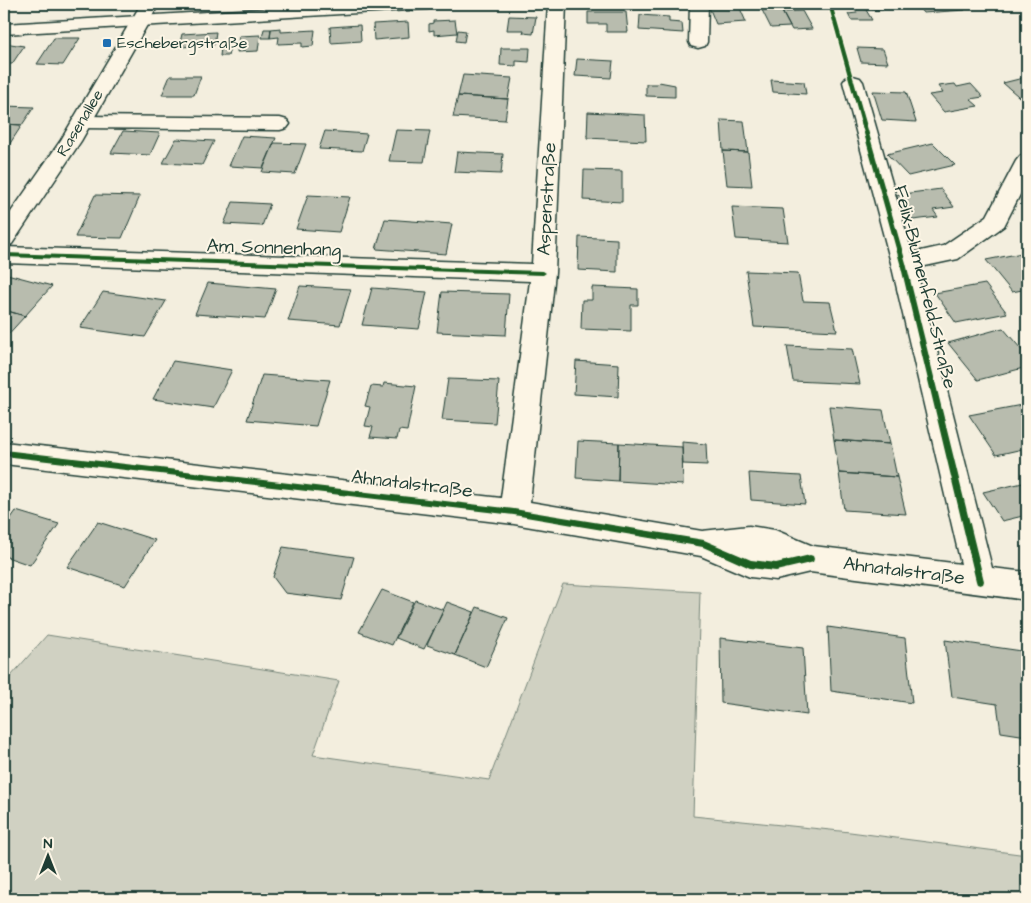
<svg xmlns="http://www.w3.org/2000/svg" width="1031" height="903" viewBox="0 0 1031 903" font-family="'Architects Daughter',sans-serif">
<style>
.green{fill:#d0d1c2;stroke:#78877b}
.building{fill:#b8bcae;stroke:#1f3d34}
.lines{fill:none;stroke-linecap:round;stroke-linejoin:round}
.minor-casing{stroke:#1f3d34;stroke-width:3}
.major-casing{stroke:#1f3d34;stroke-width:3}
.minor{fill:#fcf5e5;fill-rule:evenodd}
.major{fill:#fcf5e5;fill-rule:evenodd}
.cycleway-casing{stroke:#fcf5e5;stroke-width:3}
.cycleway{fill:#1b5e20;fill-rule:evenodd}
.poi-dot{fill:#1f6fb2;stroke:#fcf5e5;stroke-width:2}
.labels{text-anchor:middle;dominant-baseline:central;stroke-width:4;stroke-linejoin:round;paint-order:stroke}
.far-poi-label{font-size:16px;fill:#1f3d34;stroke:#fcf5e5;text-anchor:start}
.far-street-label{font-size:16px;fill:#1f3d34;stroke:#fcf5e5}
.street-label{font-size:19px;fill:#1f3d34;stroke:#fcf5e5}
</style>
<rect width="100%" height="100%" fill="#f3eede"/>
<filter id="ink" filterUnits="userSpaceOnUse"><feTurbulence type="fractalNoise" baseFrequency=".02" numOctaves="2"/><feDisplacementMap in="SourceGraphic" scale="10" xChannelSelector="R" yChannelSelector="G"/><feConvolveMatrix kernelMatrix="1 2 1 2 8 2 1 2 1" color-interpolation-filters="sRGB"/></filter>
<g filter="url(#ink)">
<path class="green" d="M563 584 700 592 693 816 850 832 1027 855V899H4V684L47 635 339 681 313 755 489 780Z"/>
<path class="building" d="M44 4H74L72 7 42 8Z
M777 4H794L797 9H780Z
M851 4H879L883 10H866L872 20H851L848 14 857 13Z
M916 4H960L965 10 923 13Z
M739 6 746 22 716 24 709 7Z
M781 9 790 27 771 28 762 10Z
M802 11 812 29 792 30 782 12Z
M588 12H626L628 32H606V24H588Z
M640 15 669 17V22L682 23 683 33 639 30Z
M509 16 536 17 533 34 523 33 524 30H507Z
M455 20 457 33 434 35V30L429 31V24L433 23V21Z
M408 22 409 37 374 40 373 24Z
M360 25 361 41 331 43 330 27Z
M281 28V32L315 30 313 46 302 47V43L278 44 279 37 270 38 271 29Z
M264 29H271L270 38H262Z
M458 30 466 31 464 42 456 41Z
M216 32 214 45 179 47 182 34Z
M260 35 258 51 237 52 239 36Z
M54 38H80L63 65 37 64Z
M4 43 24 46 12 64H4Z
M221 48H230L228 56H220Z
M501 48H530L529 62 516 61V66L500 65Z
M857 48 883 49 888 63 861 62Z
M577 59 613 61 611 78 575 76Z
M463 75 512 78 508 99 458 96Z
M170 76H201L194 95H162Z
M1027 77V101L1025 102 1003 83Z
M771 80 804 82 806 94 773 92Z
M659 82 675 85V97L646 96V84H657Z
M955 84 957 87 971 84 983 97 970 99 978 106 944 112 929 95 943 93 938 86Z
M873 91 906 92 916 122 882 120Z
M458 96 508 99 505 120 453 117Z
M4 106 34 107 22 125 4 124Z
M588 112 645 115 646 141 587 138Z
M721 120 744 121 748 152 723 151Z
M4 124 22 125 9 145 4 144Z
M396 130 430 131 424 162 389 161Z
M123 131 160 133 150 155 111 153Z
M325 131 367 134 362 151 319 149Z
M242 136 276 138 263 168 229 166Z
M176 139 214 141 202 165 163 163Z
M274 143 306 144 295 174 262 172Z
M933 143 955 165 908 176 887 154Z
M723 151 748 152 752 186 727 185Z
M457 152 503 154 501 174 454 172Z
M584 170 622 171V202L583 200Z
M941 189 954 207 933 210 938 217 913 220 895 195Z
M95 195 140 196 122 238 75 237Z
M308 195 350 197 339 232 296 229Z
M233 202 270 204 262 226 224 224Z
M732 207 783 209 788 242 736 239Z
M385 219 452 224 446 254 376 249Z
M579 237 617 239V272L578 270Z
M1027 252V289L1012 292 986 260Z
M746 271 798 273 803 301 830 302 837 331 754 327Z
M7 274 52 286 25 316 4 310V278Z
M208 283 276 289 265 319 195 314Z
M985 284 1007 313 956 323 935 293Z
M300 286 351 289 340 325 288 321Z
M592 287 638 289V305H631V331L581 329 582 300H592Z
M372 288 427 292 419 329 362 325Z
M103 292 166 301 145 337 80 328Z
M442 292 509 294 506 335 437 332Z
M4 310 25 316 4 339Z
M1003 328 1027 356V367L978 380 948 343Z
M787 346 852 349 860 384 793 381Z
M173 361 232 370 213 408 153 399Z
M576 361 619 364 618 397 574 394Z
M262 375 330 380 316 426 247 420Z
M448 379 499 381 495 423 442 420Z
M384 383 416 386 407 431 399 430 397 439 370 437 373 427 365 426 370 407 365 406 371 386 383 387Z
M1027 404V448L996 455 969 415Z
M829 406 883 410 890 444 834 440Z
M834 440 890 444 897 477 839 473Z
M578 441 619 443 618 481 576 478Z
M682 442 706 444 707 465 683 464Z
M619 443 682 447 683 485 618 481Z
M749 473 801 476 805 504 751 500Z
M839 473 897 477 906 514 844 510Z
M1027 482V515L1002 521 983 492Z
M16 511 59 524 30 565 4 556V528Z
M98 522 155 540 125 586 67 567Z
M283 547 354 557 341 600 285 593 273 577Z
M382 590 413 602 392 645 359 632Z
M415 600 444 610 424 649 396 638Z
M447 602 474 612 455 655 427 645Z
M477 607 508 618 486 667 455 655Z
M828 627 905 638 912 703 831 691Z
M720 638 803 648 807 715 721 703Z
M945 640 1022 651 1027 679V736L1001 732 997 704 952 697Z"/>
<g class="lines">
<g class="minor-casing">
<path id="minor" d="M341 4H435L432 8 426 9 4 34V24Z
M548 4H566L555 273 530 502 702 531 749 526 775 530 813 546 961 564 891 263 843 82 846 78 853 76 860 78 863 82 912 253 943 246 987 216 1016 161 1020 156 1027 154V181L1004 226 958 259 916 268 992 568 1027 572V600L810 572 776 580 750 577 701 556 514 524 4 464V442L501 498 530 281 4 263V247L532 264Z
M690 4H708L707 42 705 46 698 48 691 46 689 42Z
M82 116 280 118 287 120 290 124 287 128 280 130 82 128 75 126 72 122 75 118Z"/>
</g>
<g class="major-casing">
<path id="major" d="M141 4H159L81 141 12 244 4 247V222L61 140Z"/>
</g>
<use href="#minor" class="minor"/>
<use href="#major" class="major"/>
<g class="cycleway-casing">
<path id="cycleway" d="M828 4H832L906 263 984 581 983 584 980 585 977 584 976 581 900 263Z
M4 253 543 271 546 273 543 275 4 257Z
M4 450 514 509 704 540 751 560 776 563 810 555 813 556 814 559 813 562 810 563 776 571 750 568 703 547 514 515 4 456Z"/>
</g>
<use href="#cycleway" class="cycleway"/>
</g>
</g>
<rect class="poi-dot" x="102" y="38" width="10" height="10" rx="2.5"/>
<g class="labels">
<g class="far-poi-label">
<text x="117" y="43">Eschebergstraße</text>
</g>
<g class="far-street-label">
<text transform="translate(80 123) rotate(-59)">Rasenallee</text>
</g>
<g class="street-label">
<text transform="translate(547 199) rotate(-87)">Aspenstraße</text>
<text transform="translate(274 248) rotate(2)">Am Sonnenhang</text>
<text transform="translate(925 287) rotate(76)">Felix-Blumenfeld-Straße</text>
<text transform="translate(412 484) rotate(7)">Ahnatalstraße</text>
<text transform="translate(904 571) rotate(7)">Ahnatalstraße</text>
</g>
</g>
<rect width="1031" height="903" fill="none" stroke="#fcf5e5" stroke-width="20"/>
<rect x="10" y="10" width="1011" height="883" fill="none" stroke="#1f3d34" stroke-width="2" filter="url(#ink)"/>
<g transform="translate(48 856)" stroke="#fcf5e5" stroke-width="4" paint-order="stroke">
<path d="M0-4L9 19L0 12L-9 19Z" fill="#1f3d34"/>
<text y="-8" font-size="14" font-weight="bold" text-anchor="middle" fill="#1f3d34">N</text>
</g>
</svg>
